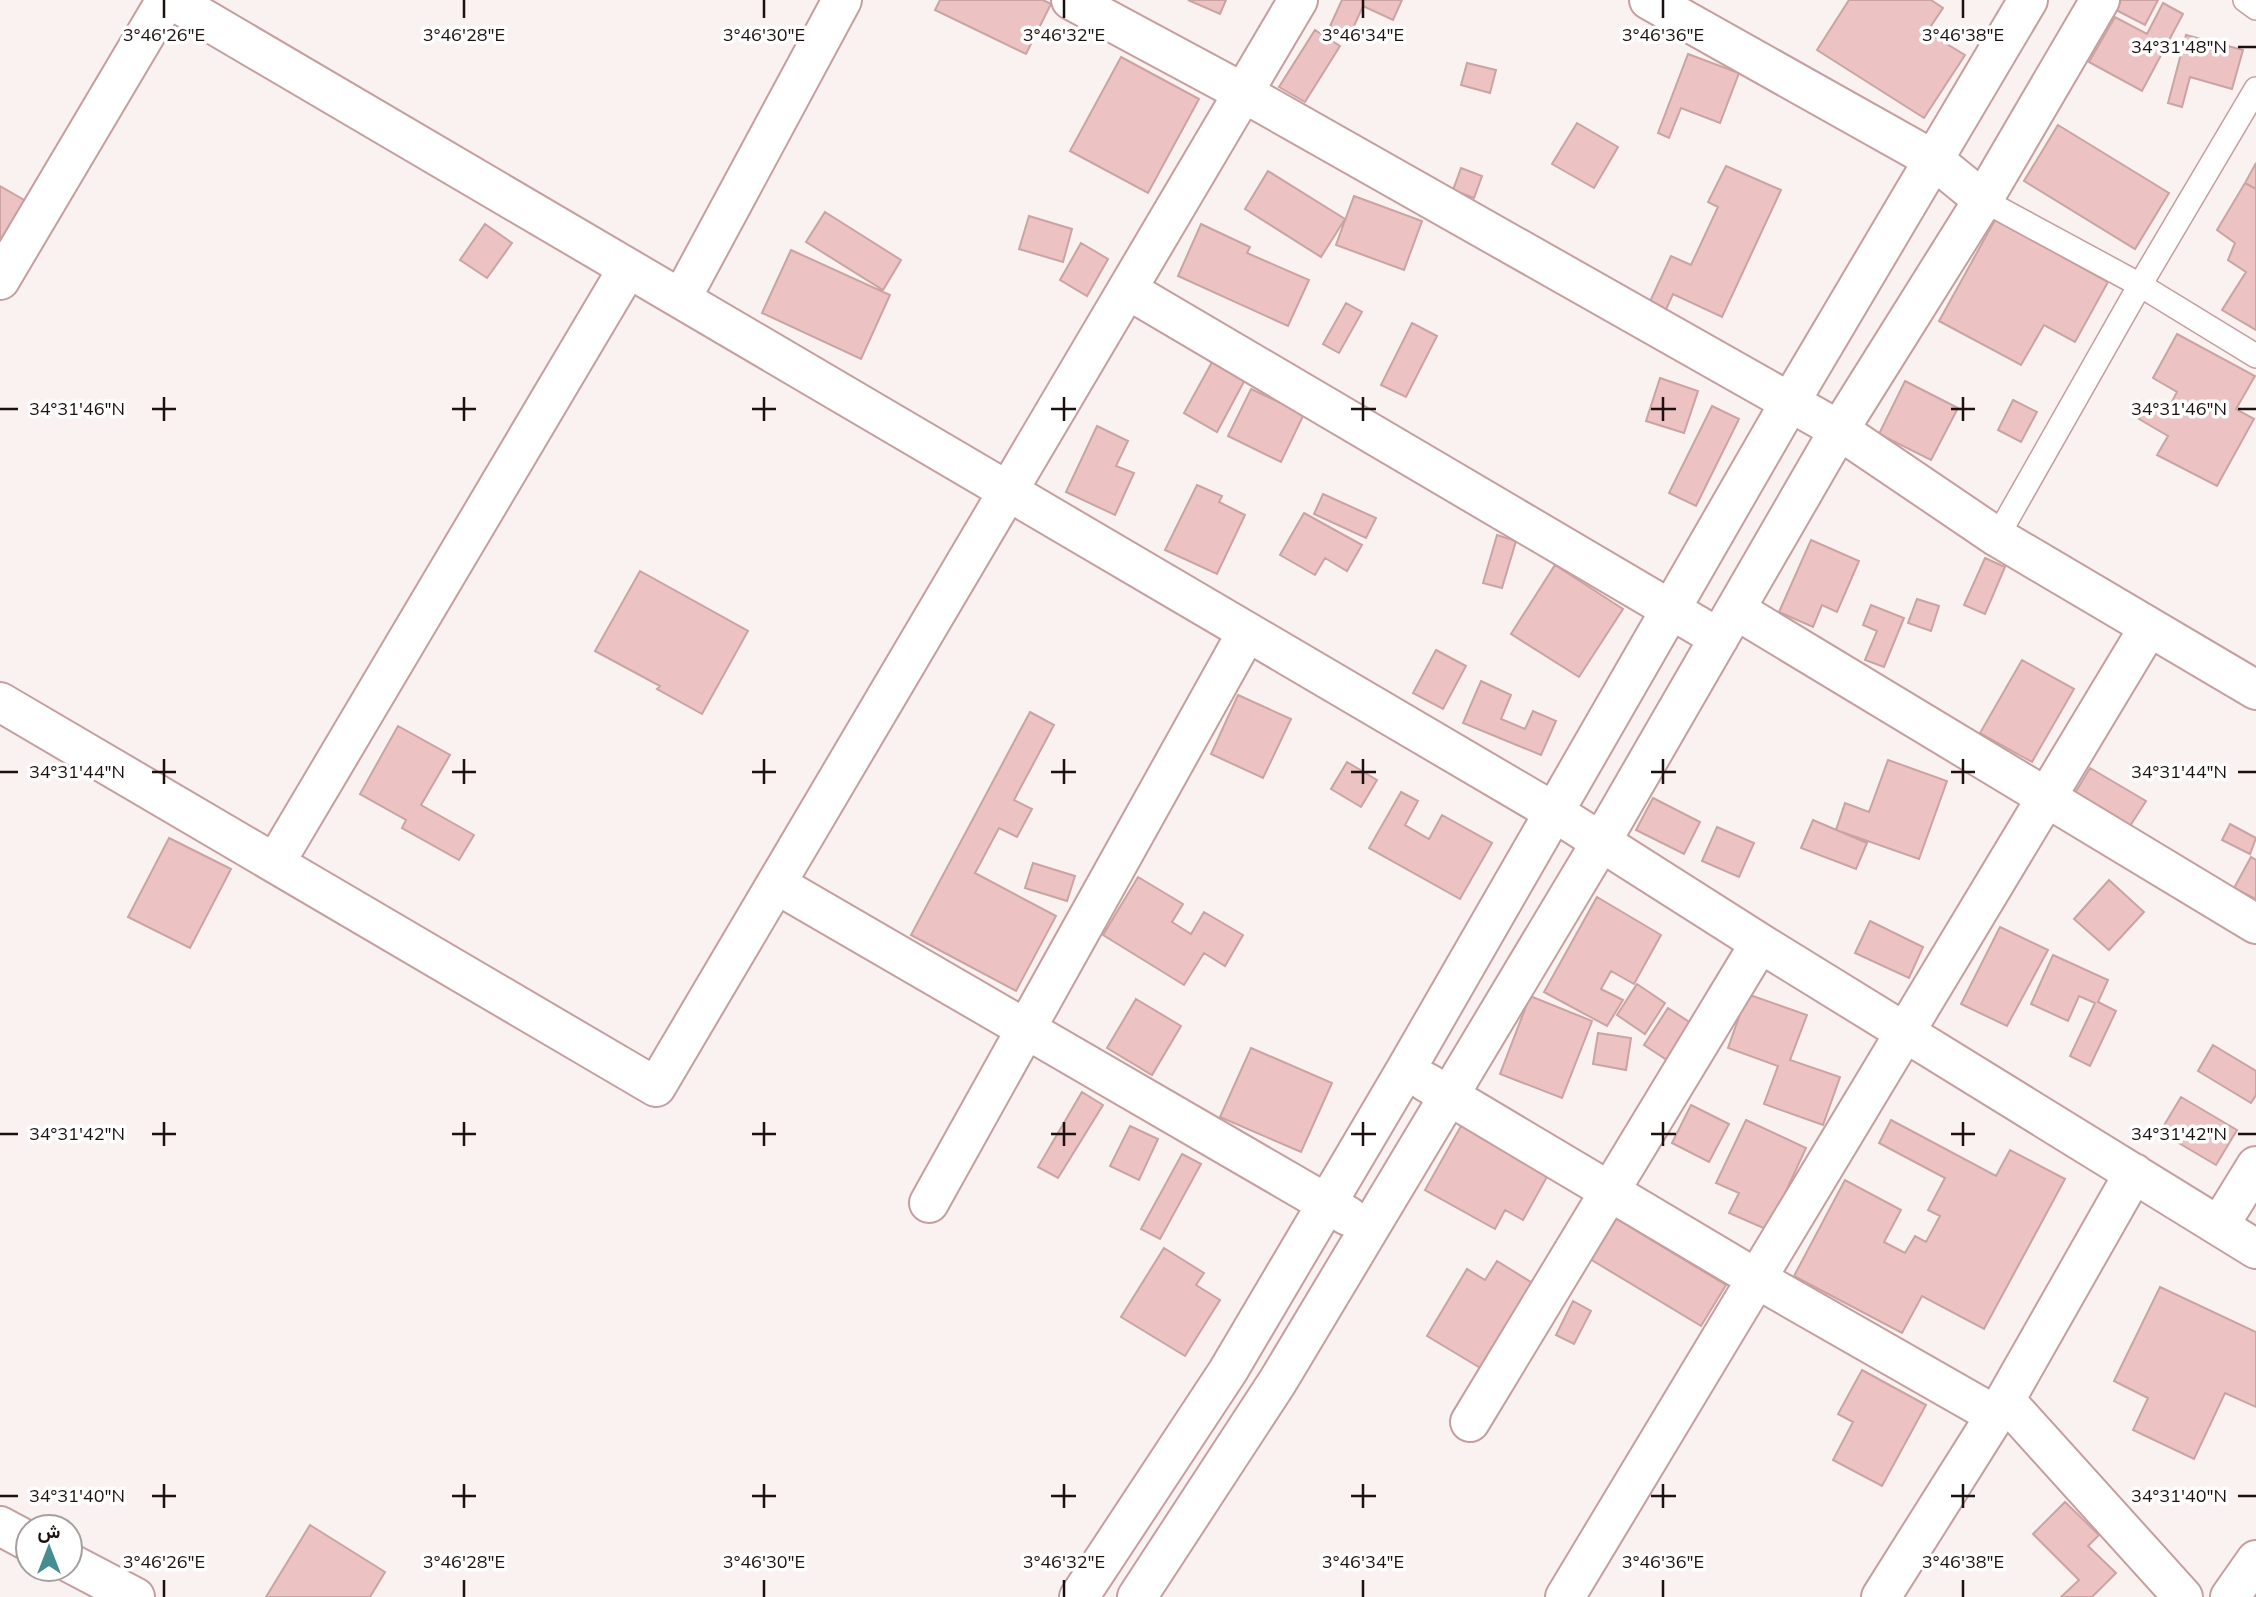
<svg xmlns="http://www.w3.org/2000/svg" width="2256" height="1597" viewBox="0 0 2256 1597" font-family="Mulish,Vazirmatn,sans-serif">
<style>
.building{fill:#ecc2c2;stroke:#cba3a3;stroke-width:2}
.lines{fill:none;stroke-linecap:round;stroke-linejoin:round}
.lane-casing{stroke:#c69e9e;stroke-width:26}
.street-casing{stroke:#c69e9e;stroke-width:42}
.lane{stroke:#fff;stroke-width:23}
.street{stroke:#fff;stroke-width:38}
.ticks{fill:none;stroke:#1d1010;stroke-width:2.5}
.ticks-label{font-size:18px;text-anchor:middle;fill:#1d1010;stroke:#fff;stroke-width:7;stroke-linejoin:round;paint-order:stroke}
</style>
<rect width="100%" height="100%" fill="#faf1f1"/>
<path class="building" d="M940 0H1043L1051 4 1026 54 935 10Z
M1188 0H1226L1220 14Z
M1342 0H1402L1393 20 1363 6 1350 35 1330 26Z
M1849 0H1931L1943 8 1927 32 1965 55 1924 118 1817 50Z
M2121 0H2158L2145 25 2116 10Z
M2163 3 2183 14 2142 91 2089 62 2115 17 2147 34Z
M1315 30 1340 46 1305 102 1279 87Z
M2186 35 2243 50 2232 89 2190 77 2182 107 2168 103Z
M1688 54 1739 73 1720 123 1681 108 1669 138 1658 133Z
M1121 57 1199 99 1148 193 1070 151Z
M1467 63 1496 70 1490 93 1461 85Z
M1577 123 1618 147 1594 188 1552 164Z
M2058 125 2169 193 2135 249 2024 181Z
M2256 163V189L2245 183Z
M1726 166 1781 190 1722 317 1673 294 1663 316 1647 308 1671 256 1691 265 1718 207 1708 202Z
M1461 168 1482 176 1474 198 1453 190Z
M1268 171 1345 219 1321 257 1245 209Z
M2245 183 2256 189V330L2222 310 2246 272 2228 260 2235 243 2217 230Z
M0 186 33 205 0 262Z
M1354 196 1422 221 1404 270 1336 245Z
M825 212 901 260 883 290 806 242Z
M1029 216 1072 229 1063 262 1019 249Z
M1995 220 2108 282 2075 342 2044 325 2021 365 1939 321Z
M485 224 512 243 487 278 460 260Z
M1201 224 1250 247 1247 253 1309 280 1288 326 1178 276Z
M1081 243 1108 259 1087 296 1060 280Z
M791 250 890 295 861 359 762 313Z
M1346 303 1362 312 1339 353 1323 344Z
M1412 323 1437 336 1406 397 1381 385Z
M2177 334 2255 376 2236 409 2254 419 2217 486 2157 455 2168 436 2139 419 2147 405 2165 415 2177 392 2153 378Z
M1216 355 1248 374 1217 432 1184 413Z
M1660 378 1698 391 1684 433 1646 421Z
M1905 381 1958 408 1931 460 1879 434Z
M1251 389 1304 414 1281 462 1228 436Z
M2013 400 2037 412 2021 442 1998 430Z
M1712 406 1739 419 1696 506 1669 493Z
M1097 426 1128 441 1116 466 1134 473 1115 515 1066 492Z
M1197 485 1222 496 1219 502 1245 515 1217 574 1165 550Z
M1323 494 1376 518 1366 538 1314 514Z
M1304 513 1362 545 1347 571 1325 558 1315 575 1280 555Z
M1497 535 1516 541 1502 588 1483 583Z
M1811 540 1859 561 1837 612 1822 605 1813 627 1779 612Z
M1985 558 2005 567 1985 614 1964 605Z
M1555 565 1623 609 1579 677 1511 634Z
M640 571 748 631 702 714 657 689 660 686 595 651Z
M1917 599 1939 606 1931 631 1908 623Z
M1871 605 1904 618 1884 667 1865 660 1877 631 1863 625Z
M1436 650 1466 666 1443 709 1413 693Z
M2022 660 2074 689 2032 762 1980 733Z
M1481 681 1511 695 1501 719 1525 729 1533 711 1556 721 1541 755 1463 723Z
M1238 695 1291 719 1263 778 1211 754Z
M1030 712 1054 725 1014 800 1032 809 1017 837 999 828 975 873 1056 916 1016 991 911 935Z
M398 726 450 755 421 805 474 835 459 860 402 828 406 820 360 794Z
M1888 760 1947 781 1919 859 1836 830 1845 803 1869 812Z
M1347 762 1377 780 1361 807 1331 789Z
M2090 768 2146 801 2130 826 2075 793Z
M1401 792 1418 801 1405 825 1429 839 1442 815 1492 843 1460 899 1369 848Z
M1653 798 1700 822 1684 854 1636 830Z
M1813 820 1867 843 1856 869 1801 848Z
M2230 824 2256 838 2250 854 2222 840Z
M1717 827 1754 843 1739 877 1702 861Z
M169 838 231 869 190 948 128 917Z
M2251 857 2256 860V899L2234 888Z
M1033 863 1075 876 1067 901 1025 888Z
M1138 877 1183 904 1172 922 1191 934 1204 912 1243 935 1225 966 1204 953 1184 985 1103 935Z
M2109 880 2144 912 2109 950 2074 919Z
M1597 897 1661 935 1634 984 1611 971 1601 989 1623 1000 1607 1026 1544 992Z
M1870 921 1923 947 1909 978 1855 953Z
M2000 927 2048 950 2007 1026 1961 1004Z
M2053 955 2108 980 2098 1002 2116 1011 2090 1066 2070 1056 2095 1003 2079 996 2068 1021 2031 1004Z
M1637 984 1665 1003 1645 1034 1617 1015Z
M1747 994 1807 1015 1790 1060 1840 1077 1823 1125 1764 1104 1778 1066 1728 1048Z
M1530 996 1592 1021 1562 1098 1500 1074Z
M1136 999 1181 1026 1152 1075 1107 1048Z
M1668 1008 1694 1025 1670 1062 1644 1045Z
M1598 1033 1631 1038 1626 1070 1593 1064Z
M2213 1045 2256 1071V1095L2251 1103 2198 1071Z
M1251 1048 1332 1083 1301 1152 1220 1117Z
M1082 1092 1103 1105 1058 1178 1038 1167Z
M2181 1097 2237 1130 2216 1165 2160 1132Z
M1691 1105 1729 1124 1709 1162 1672 1143Z
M1746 1120 1806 1148 1768 1230 1729 1213 1739 1193 1716 1183Z
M1891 1120 1996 1176 2010 1150 2065 1179 1984 1329 1922 1296 1902 1333 1794 1276 1845 1180 1901 1210 1884 1242 1905 1253 1915 1236 1926 1242 1940 1216 1928 1210 1945 1178 1879 1143Z
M1130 1126 1158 1139 1139 1180 1110 1166Z
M1461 1126 1548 1175 1523 1220 1505 1210 1495 1229 1425 1190Z
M1182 1154 1201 1164 1160 1239 1141 1229Z
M1615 1218 1726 1285 1701 1326 1590 1259Z
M1164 1248 1204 1273 1196 1285 1220 1300 1185 1356 1121 1317Z
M1497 1261 1539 1287 1487 1372 1427 1336 1467 1269 1485 1280Z
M2160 1287 2256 1332V1407L2225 1393 2194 1459 2133 1430 2148 1398 2114 1381Z
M1573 1301 1591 1311 1574 1344 1556 1335Z
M1862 1370 1926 1405 1882 1486 1833 1460 1853 1422 1838 1414Z
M2065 1502 2099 1535 2088 1546 2116 1573 2092 1597H2061L2079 1580 2033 1534Z
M310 1525 385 1572 370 1597H266Z"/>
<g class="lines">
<g class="lane-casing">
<path id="lane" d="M2245 0 2256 8
M1983 200 2140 285 2256 356
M1997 537 2140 285 2256 89"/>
</g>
<g class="street-casing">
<path id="street" d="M172 0 1554 812 1760 943 2256 1249
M1071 0 1242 92 1839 430 1997 537 2256 690
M1649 0 1934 160 1983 200
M0 280 166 0
M1128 290 1719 638
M681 299 842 0
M1736 610 2256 924
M0 702 656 1087 1298 0
M275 863 628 268
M776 884 1348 1216
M1426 1082 1757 1279 1995 1415
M929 1203 1247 632
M2219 1226 2256 1166
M2005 1400 2183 1597
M1470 1422 1760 943
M0 1526 28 1541
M70 1563 135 1597
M1079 1597 1228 1371 1405 1071 1790 402 2028 0
M1137 1597 1278 1381 1601 842 1839 430 1983 200 2100 0
M1565 1597 2149 627
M1881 1597 2005 1400 2134 1173
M2230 1597 2256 1560"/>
</g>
<use href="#lane" class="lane"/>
<use href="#street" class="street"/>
</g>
<path class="ticks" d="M164 0V18M464 0V18M764 0V18M1064 0V18M1363 0V18M1663 0V18M1963 0V18M2238 47H2256M164 397V421M464 397V421M764 397V421M1064 397V421M1363 397V421M1663 397V421M1963 397V421M0 409H18M152 409H176M452 409H476M752 409H776M1051 409H1076M1351 409H1376M1651 409H1676M1951 409H1975M2238 409H2256M164 759V784M464 759V784M764 759V784M1064 759V784M1363 759V784M1663 759V784M1963 759V784M0 772H18M152 772H176M452 772H476M752 772H776M1051 772H1076M1351 772H1376M1651 772H1676M1951 772H1975M2238 772H2256M164 1122V1146M464 1122V1146M764 1122V1146M1064 1122V1146M1363 1122V1146M1663 1122V1146M1963 1122V1146M0 1134H18M152 1134H176M452 1134H476M752 1134H776M1051 1134H1076M1351 1134H1376M1651 1134H1676M1951 1134H1975M2238 1134H2256M164 1484V1508M464 1484V1508M764 1484V1508M1064 1484V1508M1363 1484V1508M1663 1484V1508M1963 1484V1508M0 1496H18M152 1496H176M452 1496H476M752 1496H776M1051 1496H1076M1351 1496H1376M1651 1496H1676M1951 1496H1975M2238 1496H2256M164 1580V1597M464 1580V1597M764 1580V1597M1064 1580V1597M1363 1580V1597M1663 1580V1597M1963 1580V1597"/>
<g class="ticks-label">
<text x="164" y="41">3°46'26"E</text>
<text x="464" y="41">3°46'28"E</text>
<text x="764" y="41">3°46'30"E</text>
<text x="1064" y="41">3°46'32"E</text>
<text x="1363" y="41">3°46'34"E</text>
<text x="1663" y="41">3°46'36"E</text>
<text x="1963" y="41">3°46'38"E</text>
<text x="2179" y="53">34°31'48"N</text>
<text x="77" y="415">34°31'46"N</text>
<text x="2179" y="415">34°31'46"N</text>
<text x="77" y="778">34°31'44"N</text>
<text x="2179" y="778">34°31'44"N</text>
<text x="77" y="1140">34°31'42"N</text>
<text x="2179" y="1140">34°31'42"N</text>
<text x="77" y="1502">34°31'40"N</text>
<text x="2179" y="1502">34°31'40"N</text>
<text x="164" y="1568">3°46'26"E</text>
<text x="464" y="1568">3°46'28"E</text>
<text x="764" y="1568">3°46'30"E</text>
<text x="1064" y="1568">3°46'32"E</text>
<text x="1363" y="1568">3°46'34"E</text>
<text x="1663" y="1568">3°46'36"E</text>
<text x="1963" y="1568">3°46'38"E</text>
</g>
<g transform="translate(49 1548)"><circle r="33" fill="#ffffff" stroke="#a59f9f" stroke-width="2"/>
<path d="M0-5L12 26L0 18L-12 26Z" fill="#458d90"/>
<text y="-10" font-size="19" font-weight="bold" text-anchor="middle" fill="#1d1010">ش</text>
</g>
</svg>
